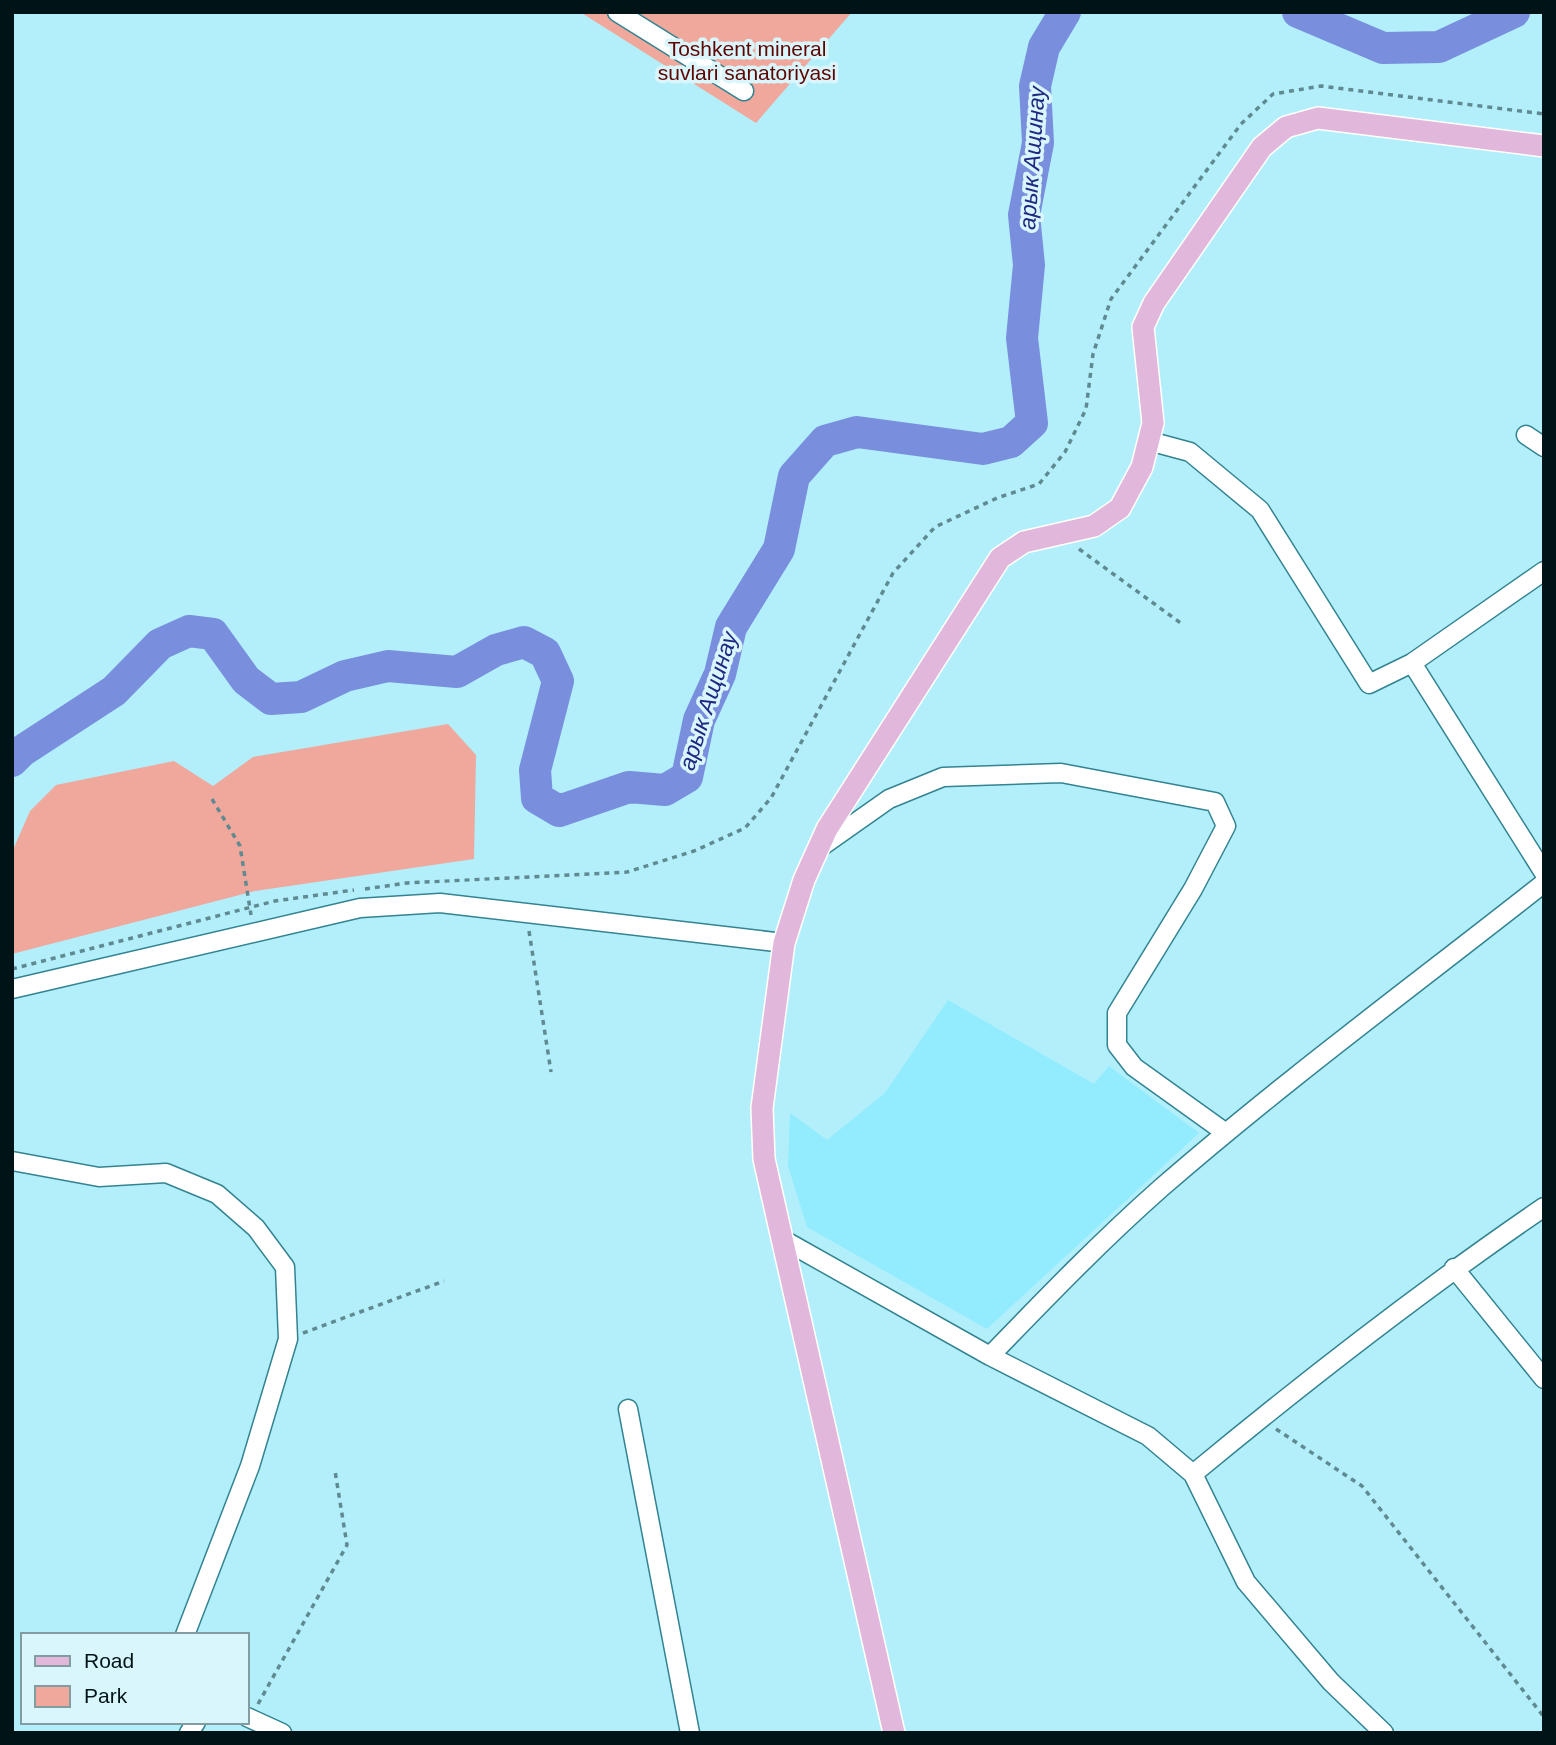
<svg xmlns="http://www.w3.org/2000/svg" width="1556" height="1745" viewBox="0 0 1556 1745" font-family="Helvetica,sans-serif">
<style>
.built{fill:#92ecfd}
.green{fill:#efa89b}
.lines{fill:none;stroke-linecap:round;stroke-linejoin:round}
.river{stroke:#798fde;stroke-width:32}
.minor-casing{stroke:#338391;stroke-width:21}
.major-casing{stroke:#fff;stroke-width:24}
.path{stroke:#608a92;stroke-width:3.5;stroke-dasharray:5 5;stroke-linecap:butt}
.minor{stroke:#fff;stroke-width:18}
.major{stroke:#e1b8dc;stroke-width:21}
.labels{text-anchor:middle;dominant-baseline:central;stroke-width:7;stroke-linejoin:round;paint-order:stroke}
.park-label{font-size:21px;fill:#5d0500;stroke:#d9f6fc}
.water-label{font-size:23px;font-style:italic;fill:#202883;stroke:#d9f6fc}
</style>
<rect width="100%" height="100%" fill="#b2effb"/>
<path class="built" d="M948 1000 1094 1084 1109 1066 1199 1133 987 1329 807 1227 788 1166 790 1113 827 1140 885 1093Z"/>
<path class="green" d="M580 12H852L756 123Z
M448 724 476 755 474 859 255 891 12 954V852L30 811 56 785 174 761 213 786 253 757Z"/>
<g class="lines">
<path class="river" d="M1298 12 1383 48 1439 47 1514 12
M12 761 22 751 114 691 160 644 189 631 213 634 246 680 271 699 301 697 345 676 388 666 457 672 496 650 524 642 545 653 558 681 535 770 537 798 559 811 629 787 665 790 687 777 699 720 720 674 731 627 779 549 794 476 825 441 857 432 983 449 1011 442 1032 423 1022 338 1029 265 1024 215 1038 143 1035 86 1044 47 1065 12"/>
<g class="minor-casing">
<path id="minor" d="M617 12 744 91
M1526 435 1544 447
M1149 441 1190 452 1260 510 1369 684 1412 663 1544 571
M1412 663 1544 873
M818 849 889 799 943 777 1061 773 1215 802 1226 826 1193 889 1117 1013V1045L1134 1067 1226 1133
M12 989 360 908 440 903 784 943
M12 1161 99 1177 166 1173 217 1194 256 1228 285 1267 288 1339 250 1466 185 1635
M782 1239 990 1356 1148 1436 1193 1474 1246 1582 1331 1682 1384 1733
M1454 1268 1544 1379
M990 1356C1046 1298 1101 1241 1161 1188 1284 1081 1416 984 1544 883
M628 1409 690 1733
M1193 1474C1308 1379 1421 1291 1544 1207
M247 1717 282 1733
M189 1733 196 1722"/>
</g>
<g class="major-casing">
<path id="major" d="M894 1733 764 1159 762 1108 784 943 804 880 827 829 1000 558 1024 542 1094 526 1120 508 1142 467 1153 423 1143 327 1154 303 1262 147 1286 127 1318 118 1544 146"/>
</g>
<path class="path" d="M1079 549 1182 624
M212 799 240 846 251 915
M365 889 407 883 627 872 694 851 745 828 771 798 893 573 935 527 997 498 1039 484 1065 452 1086 409 1093 354 1111 299 1241 124 1273 94 1321 86 1544 114
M529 931 551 1072
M12 969 275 901 354 890
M303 1333 444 1281
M1276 1429 1362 1486 1544 1717
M258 1704 347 1545 335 1471"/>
<use href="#minor" class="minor"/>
<use href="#major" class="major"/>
</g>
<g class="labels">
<g class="park-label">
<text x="747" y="48">Toshkent mineral<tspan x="747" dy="24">suvlari sanatoriyasi</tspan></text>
</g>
<g class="water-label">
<text transform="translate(1032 158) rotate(-86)">арык Ащинау</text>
<text transform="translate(708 701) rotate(-72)">арык Ащинау</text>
</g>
</g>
<rect width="1556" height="1745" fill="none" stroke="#001418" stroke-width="28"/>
<rect x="21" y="1633" width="228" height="91" fill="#d9f6fc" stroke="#829ca1" stroke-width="2"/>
<rect x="35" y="1656" width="35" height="10" fill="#e1b8dc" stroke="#829ca1" stroke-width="2"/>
<text x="84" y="1668" font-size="21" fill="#001418">Road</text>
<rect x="35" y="1686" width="35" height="21" fill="#efa89b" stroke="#829ca1" stroke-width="2"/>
<text x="84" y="1703" font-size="21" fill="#001418">Park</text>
</svg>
